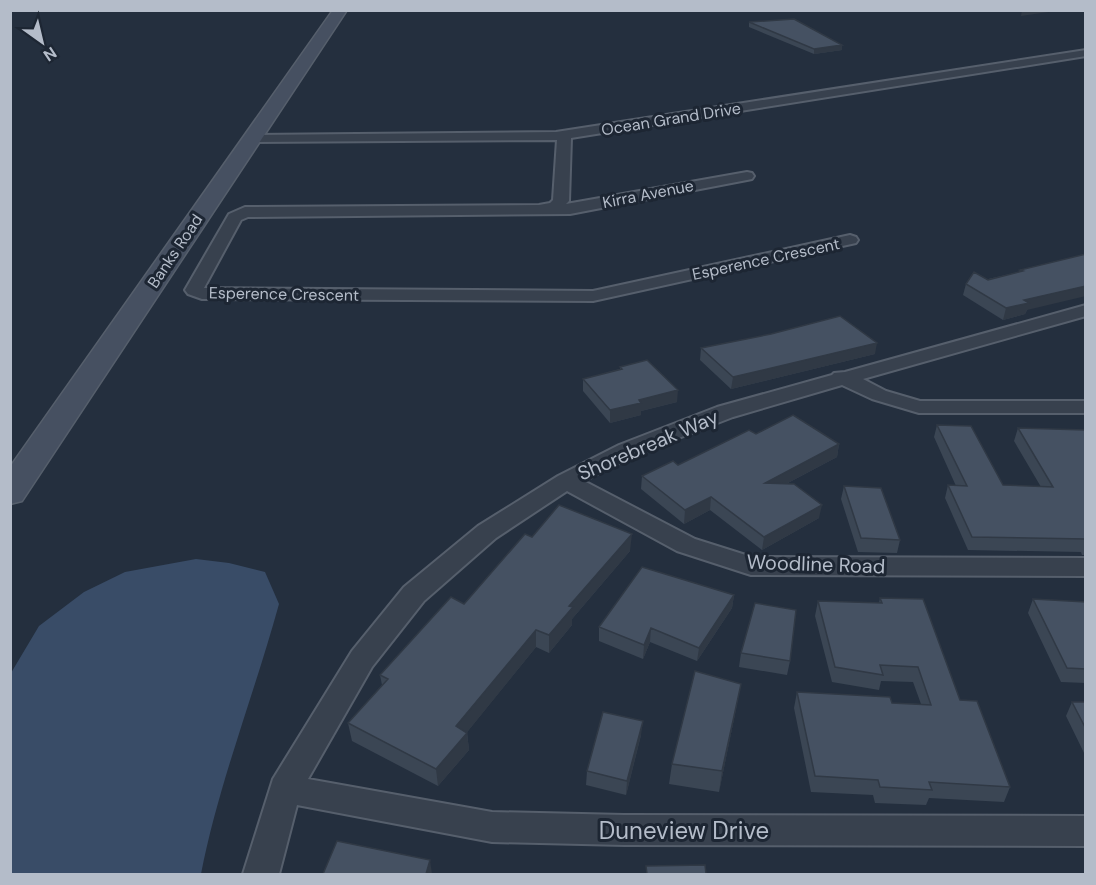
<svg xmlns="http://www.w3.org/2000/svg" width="1096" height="885" viewBox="0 0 1096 885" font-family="'DM Sans',sans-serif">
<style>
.water{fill:#394c67}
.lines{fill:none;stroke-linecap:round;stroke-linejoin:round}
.street-casing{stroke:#565f6c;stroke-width:4}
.secondary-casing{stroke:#565f6c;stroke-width:3}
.street{fill:#38414e;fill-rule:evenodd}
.secondary{fill:#465061;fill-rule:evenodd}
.wall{fill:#3b4654}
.shaded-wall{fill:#303945}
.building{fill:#455162;stroke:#303945;stroke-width:1.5}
.labels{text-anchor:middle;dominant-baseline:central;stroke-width:6;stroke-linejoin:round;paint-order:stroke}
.far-street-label{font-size:16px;fill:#b4bcc9;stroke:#1d2633}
.street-label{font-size:20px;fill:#b4bcc9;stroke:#1d2633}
.near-street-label{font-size:24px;fill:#b4bcc9;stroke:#1d2633}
</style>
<rect width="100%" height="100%" fill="#242f3e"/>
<path class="water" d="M196 559 229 563 265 572 279 604C254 695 219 782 201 874H11V673L39 626 84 592 125 572Z"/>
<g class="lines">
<g class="street-casing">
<path id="street" d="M1086 50V56L571 138 569 201 566 204 747 172 752 173 754 176 752 179 747 180 570 214 248 217 241 220 204 288 593 291 850 235 856 237 858 240 856 243 593 301 202 299 188 294 185 290 229 214 245 207 539 205 550 203 553 200 557 140 252 142 245 138 247 135 556 132Z
M1086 305V316L863 379 886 391 920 401H1086V413H919L872 399 842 385 733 417 635 455 584 481 695 539 752 557 1086 558V576L751 575 677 551 567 491 496 538 424 601 372 667 308 779 492 812 624 815 1086 816V846L624 845 492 842 297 805 279 874H243L273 779 352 651 404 587 478 526 558 476 619 445 717 407 832 375 834 373 845 372Z"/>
</g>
<g class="secondary-casing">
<path id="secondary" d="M333 10H347L22 501 10 504V467Z"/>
</g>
<use href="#street" class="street"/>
<use href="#secondary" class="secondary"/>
</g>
<path class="wall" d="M749 22 842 45V50L814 54 749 27Z
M1086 254 1027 310 1025 314 1003 320 963 295 966 284 1019 272 1020 270Z
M701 348 875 354 731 389 700 360Z
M620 367 677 402 641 411V415L610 423 583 391V379L620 369Z
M937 425 1003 485 1041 487 1014 441 1018 428 1086 430V555H1082L1081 552 968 550 945 498 948 485 956 486 934 437Z
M756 434 839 444 837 457 786 484 819 518 762 550 710 510 684 524 641 489 642 476 678 465Z
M844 486 900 540 897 553 858 552 841 499Z
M532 537 630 551 572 619V625L549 653 536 647 467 732 469 750 438 786 352 741 348 723 382 685 380 675 464 604Z
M734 595 732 608 697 661 650 642 643 659 599 641V627Z
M880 598 960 700 1010 787 1004 802 929 798 926 805 875 803 873 795 811 792 794 708 797 692 892 703 921 704 913 682 881 681 879 690 832 682 815 616 818 601 879 603Z
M1033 599 1086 602V683L1061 682 1028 613Z
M741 653 790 661 787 675 739 667Z
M1072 702H1086V757L1066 716Z
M737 704 719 792 669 784 672 764Z
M641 735 626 795 586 785 587 771Z"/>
<path class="shaded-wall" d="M1022 10H1062L1021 16Z
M842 45V50L814 54V49Z
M1086 286V296L1027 310 1025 314 1003 320 1006 308 1024 300Z
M877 343 875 354 731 389 733 377Z
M678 390 677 402 641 411V415L610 423V410L639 400Z
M839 444 837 457 763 496 765 483Z
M711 497 710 510 684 524 685 510Z
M822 505 819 518 762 550 764 537Z
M632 534 630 551 572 619V625L549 653V635L569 606Z
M734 595 732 608 697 661 699 648Z
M651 628 650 642 643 659 644 645Z
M536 630V647L460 741 467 733 469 750 438 786 436 769 456 726Z
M741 684 737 704 719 792 722 771Z
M643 721 641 735 626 795 627 781Z
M430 860 432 874H426Z"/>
<path class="building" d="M794 19 842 45 814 49 749 22Z
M1086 254V286L1024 300 1029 303 1006 308 966 284 974 272 988 280 1023 271 1020 270Z
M840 316 877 343 733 377 701 348 771 334Z
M647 360 678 390 639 400 641 403 610 410 583 379 622 369 620 367Z
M793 415 839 444 765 483 794 484 822 505 764 537 711 497 685 510 642 476 673 461 678 465 749 430 756 434Z
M937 425 971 426 1003 485 1053 487 1018 428 1086 430V539L972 537 948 485 967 486Z
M844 486 881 488 900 540 861 538Z
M559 505 632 534 569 606 573 607 549 635 536 630 456 726 467 733 436 769 348 723 388 679 380 675 451 597 464 604 525 534 532 537Z
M642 567 734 595 699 648 651 628 644 645 599 627Z
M880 598 923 599 960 700 977 701 1010 787 929 782 932 790 880 787 878 780 815 776 797 692 890 697 892 703 931 705 918 667 880 665 883 675 835 667 818 601 882 603Z
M1033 599 1086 602V669L1067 668Z
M755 603 796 610 790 661 741 653Z
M695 671 741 684 722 771 672 764Z
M1072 702H1086V729Z
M603 712 643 721 627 781 587 771Z
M337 841 430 860 426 874H323Z
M705 865 706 874H647L646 866Z"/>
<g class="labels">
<g class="far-street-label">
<text transform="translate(671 119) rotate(-9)">Ocean Grand Drive</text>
<text transform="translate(648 194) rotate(-11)">Kirra Avenue</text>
<text transform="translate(175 251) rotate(-56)">Banks Road</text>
<text transform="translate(766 259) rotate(-12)">Esperence Crescent</text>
<text transform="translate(284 294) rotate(1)">Esperence Crescent</text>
</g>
<g class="street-label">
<text transform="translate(648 445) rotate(-23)">Shorebreak Way</text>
<text transform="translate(816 564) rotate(2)">Woodline Road</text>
</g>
<g class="near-street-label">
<text x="684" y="830">Duneview Drive</text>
</g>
</g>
<rect width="1096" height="885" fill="none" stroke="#b4bcc9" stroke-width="24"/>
<g transform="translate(42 42) rotate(146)" stroke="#1d2633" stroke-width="4.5" paint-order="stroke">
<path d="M0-4.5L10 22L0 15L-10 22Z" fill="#b4bcc9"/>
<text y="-9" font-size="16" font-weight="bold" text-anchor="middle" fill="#b4bcc9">N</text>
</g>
</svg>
